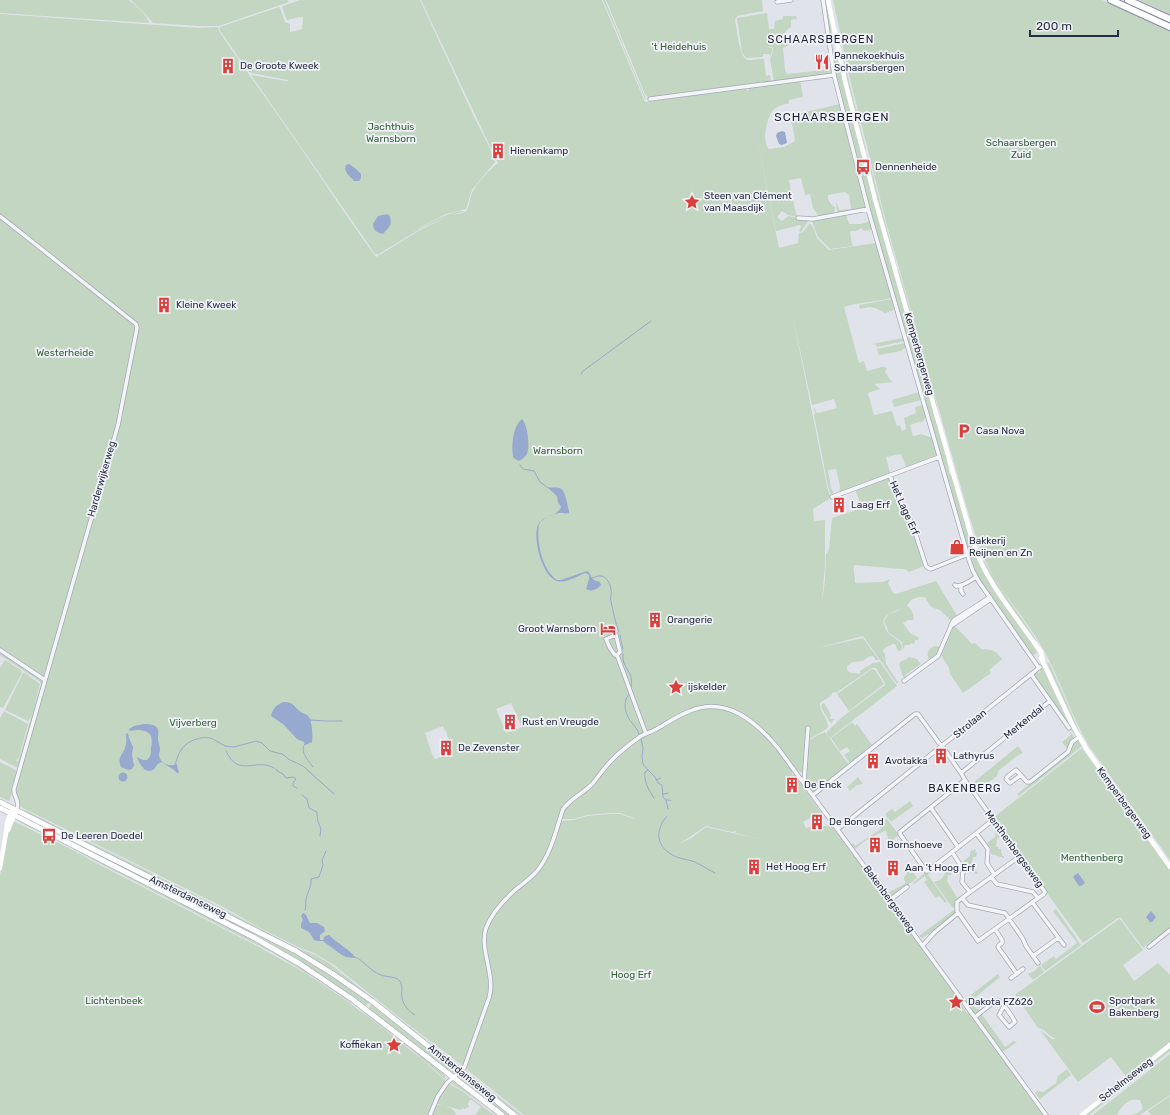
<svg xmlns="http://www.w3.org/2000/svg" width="1170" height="1115" viewBox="0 0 1170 1115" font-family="Rubik,sans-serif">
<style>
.green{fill:#c3d6c1;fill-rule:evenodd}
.water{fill:#98a9cf}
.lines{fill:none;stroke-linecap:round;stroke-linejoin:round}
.stream{stroke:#98a9cf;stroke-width:1}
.street-casing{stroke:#a5a9b6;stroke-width:5}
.primary-casing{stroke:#9fa5b8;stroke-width:6}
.highway-casing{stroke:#878da3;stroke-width:8}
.street{stroke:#f4f5f9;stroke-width:3.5}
.secondary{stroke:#fff;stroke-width:4.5}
.primary{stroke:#fff;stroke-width:5}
.highway{stroke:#fff;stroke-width:6}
.labels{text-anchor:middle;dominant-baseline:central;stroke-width:3.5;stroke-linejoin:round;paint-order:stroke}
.park-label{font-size:10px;fill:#346233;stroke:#f1f3f8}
.poi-label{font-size:10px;fill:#272d45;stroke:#f1f3f8;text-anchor:start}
.street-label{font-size:10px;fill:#272d45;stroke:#f1f3f8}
.neighbourhood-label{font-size:11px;letter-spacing:1px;fill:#1a1e36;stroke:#f1f3f8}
.quarter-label{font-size:12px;letter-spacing:1px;fill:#1a1e36;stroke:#f1f3f8}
</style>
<rect width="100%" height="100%" fill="#e1e3eb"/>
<path class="green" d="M0 0H129C136 6 147 14 149 23L0 13Z
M131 0H287L289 2 219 26H198L153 23 146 15Z
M300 0H420L476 121 490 148 495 162 472 190 466 209 446 214 421 227 379 253C397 242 446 209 465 211L451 215C455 214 463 214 466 211 469 209 470 196 473 191 478 182 490 169 498 163L421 0H602L645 102 745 88 749 92 748 88 800 80 803 97 789 100V103C785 104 778 106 774 109 767 116 761 142 769 149L784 147 795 141 793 128 789 117 793 115 840 104 866 207 865 209 839 214 837 211 836 203H837L839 210 851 209 849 195 845 192 833 194 828 195C827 200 831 205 835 207L834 215 819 217 813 208 810 194 805 195 801 178 789 180 792 197 797 217 788 215 782 211 778 216V218L782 221 788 216 809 220 801 232 799 231 801 227 800 225 776 231 753 118 779 248 798 243 799 233 803 232 810 223 814 229 817 238 829 250 876 243 892 298C876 302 860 302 844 307L859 363 864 361 867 371 882 367 887 368 885 372 891 381 894 382 874 384 880 389 868 393 874 415 892 411 896 424 897 426 900 425 902 431 906 429 904 418 916 413 915 407 923 405 926 417 922 422H919L910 425 913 436 921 434 932 438 937 455 906 467 901 454 886 457 890 474 839 494 840 486 836 469 828 470 831 488 834 494 831 495 828 486 814 415 815 413 814 409 815 408 816 412 818 413 837 408 834 399 812 405 792 313 827 486 830 496 829 499 813 509 814 521 825 520V564L822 602 825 580 826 554 828 552 829 548 832 518 862 508 855 489 888 477 889 478 892 489 912 527 924 566 909 572 905 569H901L854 565C853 571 855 576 855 583L883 582 890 579 888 583 893 593 896 594 936 581 958 617 954 620H950L940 610 931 607 925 597H918L911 600 906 607 895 611 886 616 883 621C884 625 886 630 888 633 894 639 903 640 902 650L898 651 895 644H893L885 648 883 651 885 655 886 664 898 682 897 684 863 636 817 648 863 638 879 660H876L873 656C869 656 866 658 863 661L853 662 847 666C846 675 853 672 859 674L860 673V671L873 663 880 662 897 686 830 738 827 734V732L841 718 885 685V683L876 668H872L836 693 835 692 832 693V695L820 703C819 712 828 718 828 727 824 732 816 734 810 739V740L818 735 825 732 849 765 814 792 813 793 805 782V773L796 771 772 739 770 740 794 771 792 773V775L796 774 799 777 798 780 821 812 803 822 806 828 812 827 813 828 831 825 855 857 852 852 855 854 914 935 916 939V941L919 945 920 944 961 1000 960 1001 966 1012 969 1013 1043 1115H524L465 1068 492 990 486 950V932L487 928 496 913 506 900 537 872 544 863 548 854 561 821 574 820 587 816 611 814H620L635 819 634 818 620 813H611L587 815 574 819H559L547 853 543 862 536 871 505 900 486 927 484 932V950L491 990 464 1066H463L396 1015 334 965 312 952 300 948 258 927 227 909 19 806 18 799 15 793V790L118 425 138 328 136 323 0 215V14L199 28 218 27 219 31C239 61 261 91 282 121 314 166 343 212 376 257L422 229 449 216 422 228 377 255V254H375L364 238 251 75 287 81 288 80 251 73 248 71 219 29 220 27 279 7 280 8 285 22 290 24V32L302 29 303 19V17H300L287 20 282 7 283 6ZM511 703 522 727 506 733 496 709ZM443 726 445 731H446L453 752 435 759 432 754 425 733ZM706 826 732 832 736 831 735 833 759 839 706 827 693 837 679 844Z
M603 0H605L623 44H622Z
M606 0H762L763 11 737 16 735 20C737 28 739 59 748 60 753 61 758 58 764 59L766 76 770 75 771 82 649 99 645 94Z
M824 0H826L831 26 832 41 830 42Z
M833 0H1102L1170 31V860L1089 746C1070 714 1060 678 1042 647 1028 623 1010 602 995 579 981 556 974 531 966 505L887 226 849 75Z
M1139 0H1170V14Z
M767 13 769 29H774L775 21 783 19V16H796L797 19 791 20V27C787 30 785 31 785 36L789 38 795 37 796 38 793 40V43L783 48 785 70 787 74 832 69 833 74 774 82 770 59 773 51 770 35 772 47 767 48H772V51L770 57 769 54H763V57L746 58 742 52 737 18Z
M622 45H623L646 99H645Z
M834 50 837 52 862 154 863 168 868 178 934 413 928 416 869 209 835 75 831 52Z
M842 53 866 149 865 150 840 54Z
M868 160H869L897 267H896L869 171Z
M846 215 849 224H861L870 221 872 230 864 231 861 228 856 231H850L851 239 853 246 830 249 818 237 812 221 814 220Z
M0 217 136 325 117 425 49 664H47L45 673 46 674 44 678 0 649Z
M896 269H898L901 278 934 393 938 411 937 412Z
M892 299 894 310 885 313C874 307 873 306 860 309L859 305Z
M903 338 904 341 877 347 876 345 872 344Z
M905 343 906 347 901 351 879 355 877 349Z
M919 392 921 400 894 407 892 400Z
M932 414H934L947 458 949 473 952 477 973 548 972 551 969 552 967 551 946 480 950 478 946 479 928 417Z
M974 554 976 555 1034 647 1037 653 1032 655 980 581 974 570 969 555Z
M982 561H984L998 584 1035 638 1041 650 996 585Z
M990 601H992L955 626 972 644 975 643 981 649 992 650 997 653 1002 659 989 670 991 673 963 693 950 674 949 668 941 655 952 626Z
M908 606C911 609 915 615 913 620H908L903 623 910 633 919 638 918 640H915L914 644 911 643 910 645H905L904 648 903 649 902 642 889 633 884 621 888 615Z
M935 646 941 647 938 655 931 660H929C926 654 928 648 935 646Z
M0 651 43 680 44 682 19 767H16L0 759V718L4 711 28 724 19 757 16 761 18 762 41 684 39 681 0 655Z
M909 657 917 659 921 664 905 675 906 677 905 678 903 677 899 664 900 662 907 659Z
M5 660 21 670 22 673 3 708 0 707V668Z
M1047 663H1049L1052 669 1081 735 1080 736Z
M1041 668H1044L1077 737H1076L1034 676 1036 672H1038L1039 673 1041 672 1040 670Z
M872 669 875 670 884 684 849 711 837 694Z
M23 673H25L40 684 32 715 31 716 30 719 28 721 5 710Z
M824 703 829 711V712L831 716 830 717 831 719H834L832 723 830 722 822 709 821 705Z
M852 722 855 726 857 724 872 745 850 763 844 755 850 751 847 747 840 751 831 738Z
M1067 728 1075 738 1068 750 1062 742 1071 735Z
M1077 740H1078L1082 746 1019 796 1017 794 1069 752 1071 745Z
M1018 746 1023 753 1017 756 998 771 997 776 975 793 972 789 976 785 974 782Z
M1082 748 1170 869V929L1152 943 1150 942 1143 948 1121 918H1118L1083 943 993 818Z
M0 762 14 769 18 773 12 791V794L9 801 0 797Z
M858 777 863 784 857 785 850 791 847 787Z
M910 801 913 806 891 822 885 814 892 809 895 812Z
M25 810 84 840 82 842 24 812Z
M887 819 899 835 890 842 888 838 886 831H884L866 840 855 849 851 845 853 843 855 846 881 829 880 825Z
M20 820 41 832 79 850 78 851 19 822Z
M13 821 77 852V854L79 853 94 862 257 946 307 974 347 1001 379 1025 419 1057 446 1081 429 1115H0V876L7 835Z
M996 830 1000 836V838H997L996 847H998V849H1001V853H1002V856H1004V858L991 854V848L987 843 995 837Z
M85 840 226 910 224 913 95 847 84 842Z
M82 846 275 942 313 963 369 1002 365 1007 319 975 81 847Z
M974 849 976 850 975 852 977 853 976 857H973L971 866 975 867V870L978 873V874L966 872 964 867 961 863 970 856 971 850 974 851Z
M80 850 109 867 134 878C189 906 245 933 298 964 320 978 340 996 363 1009V1011L316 979 273 953 95 861 79 852Z
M909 866 917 878 890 898 875 877 877 875 889 892 903 885 906 882 904 880V877L907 874 904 870Z
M946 870H951V875H948L947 881 958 899 954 908 952 907 934 882C941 880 945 877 946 870Z
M926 872 947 902 945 903 939 896 936 898 924 882 927 880 925 876 914 884 913 883Z
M955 909V914L931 933 922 938 919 936Z
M1056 909 1081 945 1045 971 1041 965 1054 956 1056 959 1077 943 1053 911Z
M227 911 297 948 311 953 329 963 395 1016 418 1033 417 1034 386 1011V1009L358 989 225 914Z
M1119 919 1121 920 1143 950 1123 965 1134 981 1158 963 1170 975V1044L1127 1078 1111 1057 1078 1082 1040 1030 1043 1032 1052 1039H1056C1049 1037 1045 1028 1038 1028L1016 996V994Z
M1040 966 1044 972 1033 980 1028 974 1032 972H1033Z
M998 974 1000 977 972 1000 975 1008 980 1010 981 1012 975 1014 965 1001 967 998Z
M372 1004 458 1072 454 1076 368 1009Z
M366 1012 415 1049 445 1075 446 1080 408 1047 364 1013Z
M981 1013 1005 1047 1014 1041 1017 1042 1004 1051H1002L977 1017Z
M419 1034 463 1068 461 1069 420 1035Z
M1170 1047V1051L1089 1115H1084Z
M1170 1054V1095L1140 1115H1130L1136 1114 1143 1109 1140 1100C1128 1097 1122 1106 1117 1115H1093Z
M1067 1069 1071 1075 1040 1099 1035 1093 1037 1091 1043 1092 1056 1083 1058 1076Z
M465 1070 522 1115H519L465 1072Z
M459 1073 511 1115H504L455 1077Z
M453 1082 456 1083 488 1109 499 1115H496L462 1090 450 1083Z
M449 1084 462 1091 494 1115H475L481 1107 470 1099 468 1104 469 1107 464 1109 463 1108 461 1110 437 1104 436 1103 446 1087Z
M1170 1096V1115H1151L1148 1111Z
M434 1105C442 1105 454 1106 456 1115H430Z"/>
<path class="water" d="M782 131 785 132 787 143 782 145 779 144 776 136 777 133Z
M349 164 356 169 361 174V178L359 181H354C350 176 343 172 346 165Z
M387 214 390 216C392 226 390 226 383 234 377 233 373 230 373 224L378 216Z
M522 419C528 425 530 447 527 454 525 457 522 459 519 461L515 459 513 457C511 445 513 426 522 419Z
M547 487C551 488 556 487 560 488 566 491 567 505 569 511V513C565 514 563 513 559 513 552 514 543 518 539 524 536 541 542 570 557 580H561L587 571C590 573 590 574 591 577 594 581 597 581 600 582L601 585C597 590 591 592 586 589L589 579V575L586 573C578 575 566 584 557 581 542 577 531 535 539 523 545 515 558 516 561 507L558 502 557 496Z
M284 702C294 702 294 707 301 712 303 714 306 713 309 717 312 721 313 737 312 742L305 745 304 742 297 739 283 724 271 716C273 708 277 704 284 702Z
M144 724C149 724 155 724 158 729 159 732 158 736 158 739 158 743 160 745 160 749 160 752 159 752 159 755 160 763 167 766 174 765L176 762 179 773H177C171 766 169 768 162 762L159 763C157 764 156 767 155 768 147 777 139 764 137 757L143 760H147C151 757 151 753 151 748 153 738 152 731 140 730 136 730 134 730 130 731L129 729 134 726Z
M128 733 129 738 133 747 132 755 134 766 132 769 128 770 121 767C116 756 125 754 126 744 127 741 126 738 126 734Z
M118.5 777a4.5 4.5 0 1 1 9 0a4.5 4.5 0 1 1-9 0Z
M1078 873 1085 883 1081 886H1079L1073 877 1075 875Z
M1151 911 1156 917 1152 922H1150L1146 917Z
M303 913 306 915 310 923H317L324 927 325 931 320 935V940H323L325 936 329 935C338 944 348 948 356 958L346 957 342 955 324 942 323 941H317L314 940 309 932 301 928V924L303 920 301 916Z"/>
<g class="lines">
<path class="stream" d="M581 374 583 371 651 321
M520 465 523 469 534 471 540 482 547 487
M592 578 598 576H602C609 579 612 587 611 595 611 598 610 598 611 601 613 611 615 622 619 632
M620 635 623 649
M623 654C621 669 635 671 631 687
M629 694C622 703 625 714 632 723 635 727 638 730 639 734
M310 720 326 721H342
M641 739 643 748 642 757 643 764 648 770 655 777 658 783 662 785 663 797 666 800 668 809
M305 744C299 752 309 761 313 767
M225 746 234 747 256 741 262 743 270 751 282 754 290 760 303 766 334 794
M226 751C239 779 255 757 274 768
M176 762C177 758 179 753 181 750 187 740 203 735 213 739 217 741 221 744 225 746
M276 769 277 771 283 774 286 778 293 777 296 779 293 783V786L297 788
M648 770 645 772C644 782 648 789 654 798
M656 780 661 778
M663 794 668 793
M302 795 307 799 309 808 317 812V814L318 822 321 829 320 836
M666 800H670L671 801
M667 816C656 828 655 845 671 854 678 859 687 859 695 862 702 865 708 870 715 873
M305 910C306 906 306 903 306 899 307 893 312 886 311 879L319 877 323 865 322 860 326 851
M355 957C365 961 371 972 381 975 388 978 397 975 401 983 403 988 401 993 402 998 403 1005 409 1012 415 1015"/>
<g class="street-casing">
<path id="street" d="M823 0 834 75 868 209 969 560 973 571 979 582 1039 668
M777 2 791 0
M650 99 834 75
M0 216 136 324 137 328 118 425 14 789C13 797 20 798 17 809
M798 218 813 219 868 209
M890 475 894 489 913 526 926 566 928 568 931 569 976 551
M832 497 939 457
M955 585 956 586C964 586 970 581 976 577
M961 586V591L963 594
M951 625 954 620 990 597
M616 635 620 652 617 655H615L610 648 606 639Z
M0 650 45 680
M617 655 646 734
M1031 674 1069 728
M904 681 938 656 951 626 991 599
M961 773 1050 701
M1021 775 1010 783 1006 779 1007 777 1016 770 1027 782H1030L1068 752 1072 742 1079 737
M965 780 900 832V834L926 871H928L993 820
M804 782 808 728
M813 795 915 714H918L939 743 942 746 961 773 965 780 1045 892 1044 894 978 941 957 911V902L962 898 1019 857
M931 808 958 847
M838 829 1040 667
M976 833 988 849 987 863 994 874
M952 852 963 869 962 882 970 892
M991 877 997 884 1033 892 1038 898
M962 898 968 905 1005 913 1023 939 1026 946 1038 963
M890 900 907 887
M1032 902 1064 945
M995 929 1002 940V943L999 945 998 947 1017 974
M923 945 935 932 958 913
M1149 947 1170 930
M1033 956 1058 938
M1011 978 1023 969
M975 1017 995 1001C997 1001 998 1000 999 1001 1003 1002 1013 1018 1015 1022L1009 1027 999 1015 1004 1006
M430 1115 438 1096 447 1083 464 1068 489 998C496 976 479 949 486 928 491 915 503 901 514 891 521 885 530 879 537 871 551 854 556 830 563 809 571 798 584 793 593 783 599 776 604 768 610 762 619 752 631 743 641 736 647 733 654 731 660 727 670 721 679 715 690 711 727 696 756 722 778 748L1046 1115"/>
</g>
<g class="primary-casing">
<path id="primary" d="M0 802 296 951 333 974 372 1001 514 1115
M0 808 253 937 300 964 352 999 502 1115"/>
</g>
<g class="highway-casing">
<path id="highway" d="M1111 0 1170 27
M1128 0 1170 19"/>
</g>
<use href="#street" class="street"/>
<path class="secondary" d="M828 0 845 81 876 203 973 543C986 582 1017 618 1041 652L1043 660
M1041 658 1072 724 1087 750 1170 867
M8 830 15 813
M0 868 6 833 7 823 11 812
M1082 1115 1170 1045"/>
<use href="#primary" class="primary"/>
<use href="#highway" class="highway"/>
</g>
<defs>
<g id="restaurant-bare" transform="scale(1.2)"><path d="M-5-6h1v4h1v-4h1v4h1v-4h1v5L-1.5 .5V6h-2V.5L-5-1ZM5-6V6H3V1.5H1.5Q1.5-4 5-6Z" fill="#dc3e3a" stroke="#f1f3f8" stroke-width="2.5" paint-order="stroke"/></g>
<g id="building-bare" transform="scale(1.2)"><path d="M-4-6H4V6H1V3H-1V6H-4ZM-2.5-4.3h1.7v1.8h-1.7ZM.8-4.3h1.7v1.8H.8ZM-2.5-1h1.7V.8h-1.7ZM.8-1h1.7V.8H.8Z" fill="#dc3e3a" stroke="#f1f3f8" stroke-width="2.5" paint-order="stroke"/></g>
<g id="bus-bare" transform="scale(1.2)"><path d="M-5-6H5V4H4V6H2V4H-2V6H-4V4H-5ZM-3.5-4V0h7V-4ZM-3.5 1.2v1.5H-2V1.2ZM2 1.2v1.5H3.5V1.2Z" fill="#dc3e3a" stroke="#f1f3f8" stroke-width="2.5" paint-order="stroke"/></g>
<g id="sight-bare" transform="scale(1.2)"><path d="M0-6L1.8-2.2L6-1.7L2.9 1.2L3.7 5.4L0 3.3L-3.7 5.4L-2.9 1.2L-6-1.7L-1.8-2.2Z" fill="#dc3e3a" stroke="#f1f3f8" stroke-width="2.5" paint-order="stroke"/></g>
<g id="parking-bare" transform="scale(1.2)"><path d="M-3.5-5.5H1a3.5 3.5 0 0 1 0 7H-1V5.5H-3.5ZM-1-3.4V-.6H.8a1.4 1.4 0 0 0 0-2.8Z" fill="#dc3e3a" stroke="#f1f3f8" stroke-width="2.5" paint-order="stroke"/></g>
<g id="shop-bare" transform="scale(1.2)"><path d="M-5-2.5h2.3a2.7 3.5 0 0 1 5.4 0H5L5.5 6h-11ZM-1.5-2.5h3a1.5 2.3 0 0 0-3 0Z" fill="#dc3e3a" stroke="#f1f3f8" stroke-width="2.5" paint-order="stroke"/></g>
<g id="hotel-bare" transform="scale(1.2)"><path d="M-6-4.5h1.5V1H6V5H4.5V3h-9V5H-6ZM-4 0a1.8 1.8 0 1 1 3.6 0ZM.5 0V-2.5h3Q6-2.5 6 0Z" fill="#dc3e3a" stroke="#f1f3f8" stroke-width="2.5" paint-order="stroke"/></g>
<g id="stadium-bare" transform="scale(1.2)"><path d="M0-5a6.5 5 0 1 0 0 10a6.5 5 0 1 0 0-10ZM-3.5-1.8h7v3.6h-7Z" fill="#dc3e3a" stroke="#f1f3f8" stroke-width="2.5" paint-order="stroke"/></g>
</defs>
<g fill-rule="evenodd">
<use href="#restaurant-bare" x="822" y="62"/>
<use href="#building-bare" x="228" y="66"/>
<use href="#building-bare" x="498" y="151"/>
<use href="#bus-bare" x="863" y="167"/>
<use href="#sight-bare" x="692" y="202"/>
<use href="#building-bare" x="164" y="305"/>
<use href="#parking-bare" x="964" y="431"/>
<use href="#building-bare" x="839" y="505"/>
<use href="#shop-bare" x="957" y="547"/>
<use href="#building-bare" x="655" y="620"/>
<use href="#hotel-bare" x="608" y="629"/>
<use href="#sight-bare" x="676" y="687"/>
<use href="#building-bare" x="510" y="722"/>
<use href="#building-bare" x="446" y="748"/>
<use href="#building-bare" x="941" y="756"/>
<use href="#building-bare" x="873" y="761"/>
<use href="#building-bare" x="792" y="785"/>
<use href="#building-bare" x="817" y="822"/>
<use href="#bus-bare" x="49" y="836"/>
<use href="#building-bare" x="875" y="845"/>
<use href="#building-bare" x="754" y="867"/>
<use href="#building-bare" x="893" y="868"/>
<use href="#sight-bare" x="956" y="1002"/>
<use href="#stadium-bare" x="1097" y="1007"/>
<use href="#sight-bare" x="394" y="1045"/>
</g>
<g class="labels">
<g class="park-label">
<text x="679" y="47">'t Heidehuis</text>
<text x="391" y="127">Jachthuis<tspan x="391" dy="12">Warnsborn</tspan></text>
<text x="1021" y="143">Schaarsbergen<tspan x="1021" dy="12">Zuid</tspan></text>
<text x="65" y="353">Westerheide</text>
<text x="558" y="451">Warnsborn</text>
<text x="193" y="723">Vijverberg</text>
<text x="1092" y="858">Menthenberg</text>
<text x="631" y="975">Hoog Erf</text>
<text x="114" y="1001">Lichtenbeek</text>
</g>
<g class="poi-label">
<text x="834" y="56">Pannekoekhuis<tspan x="834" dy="12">Schaarsbergen</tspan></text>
<text x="240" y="66">De Groote Kweek</text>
<text x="510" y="151">Hienenkamp</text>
<text x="875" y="167">Dennenheide</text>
<text x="704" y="196">Steen van Clément<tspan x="704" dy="12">van Maasdijk</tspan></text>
<text x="176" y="305">Kleine Kweek</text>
<text x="976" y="431">Casa Nova</text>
<text x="851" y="505">Laag Erf</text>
<text x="969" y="541">Bakkerij<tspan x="969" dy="12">Reijnen en Zn</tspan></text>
<text x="667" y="620">Orangerie</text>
<text x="596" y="629" text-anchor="end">Groot Warnsborn</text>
<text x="688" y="687">ijskelder</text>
<text x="522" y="722">Rust en Vreugde</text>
<text x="458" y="748">De Zevenster</text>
<text x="953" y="756">Lathyrus</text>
<text x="885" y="761">Avotakka</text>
<text x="804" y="785">De Enck</text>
<text x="829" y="822">De Bongerd</text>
<text x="61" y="836">De Leeren Doedel</text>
<text x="887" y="845">Bornshoeve</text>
<text x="766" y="867">Het Hoog Erf</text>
<text x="905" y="868">Aan 't Hoog Erf</text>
<text x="1109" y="1001">Sportpark<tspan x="1109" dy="12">Bakenberg</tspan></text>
<text x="968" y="1002">Dakota FZ626</text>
<text x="382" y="1045" text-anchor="end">Koffiekan</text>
</g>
<g class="street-label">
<text transform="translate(919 354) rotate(74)">Kemperbergerweg</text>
<text transform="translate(102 479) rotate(-74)">Harderwijkerweg</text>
<text transform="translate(904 508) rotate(66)">Het Lage Erf</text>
<text transform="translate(1024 722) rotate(-39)">Merkendal</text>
<text transform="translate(970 724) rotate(-39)">Strolaan</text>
<text transform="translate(1124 803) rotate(54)">Kemperbergerweg</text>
<text transform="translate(1014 849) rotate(54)">Menthenbergseweg</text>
<text transform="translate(188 897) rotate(26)">Amsterdamseweg</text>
<text transform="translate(889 899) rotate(54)">Bakenbergseweg</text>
<text transform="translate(462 1073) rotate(39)">Amsterdamseweg</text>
<text transform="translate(1126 1080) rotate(-38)">Schelmseweg</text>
</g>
<g class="neighbourhood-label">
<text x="821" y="39">SCHAARSBERGEN</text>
<text x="965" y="788">BAKENBERG</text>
</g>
<g class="quarter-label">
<text x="832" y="117">SCHAARSBERGEN</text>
</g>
</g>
<path d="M1030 30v6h88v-6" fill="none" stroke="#272d45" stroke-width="2"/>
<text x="1036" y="30" font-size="12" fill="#272d45" stroke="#f1f3f8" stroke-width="3" paint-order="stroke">200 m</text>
</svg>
